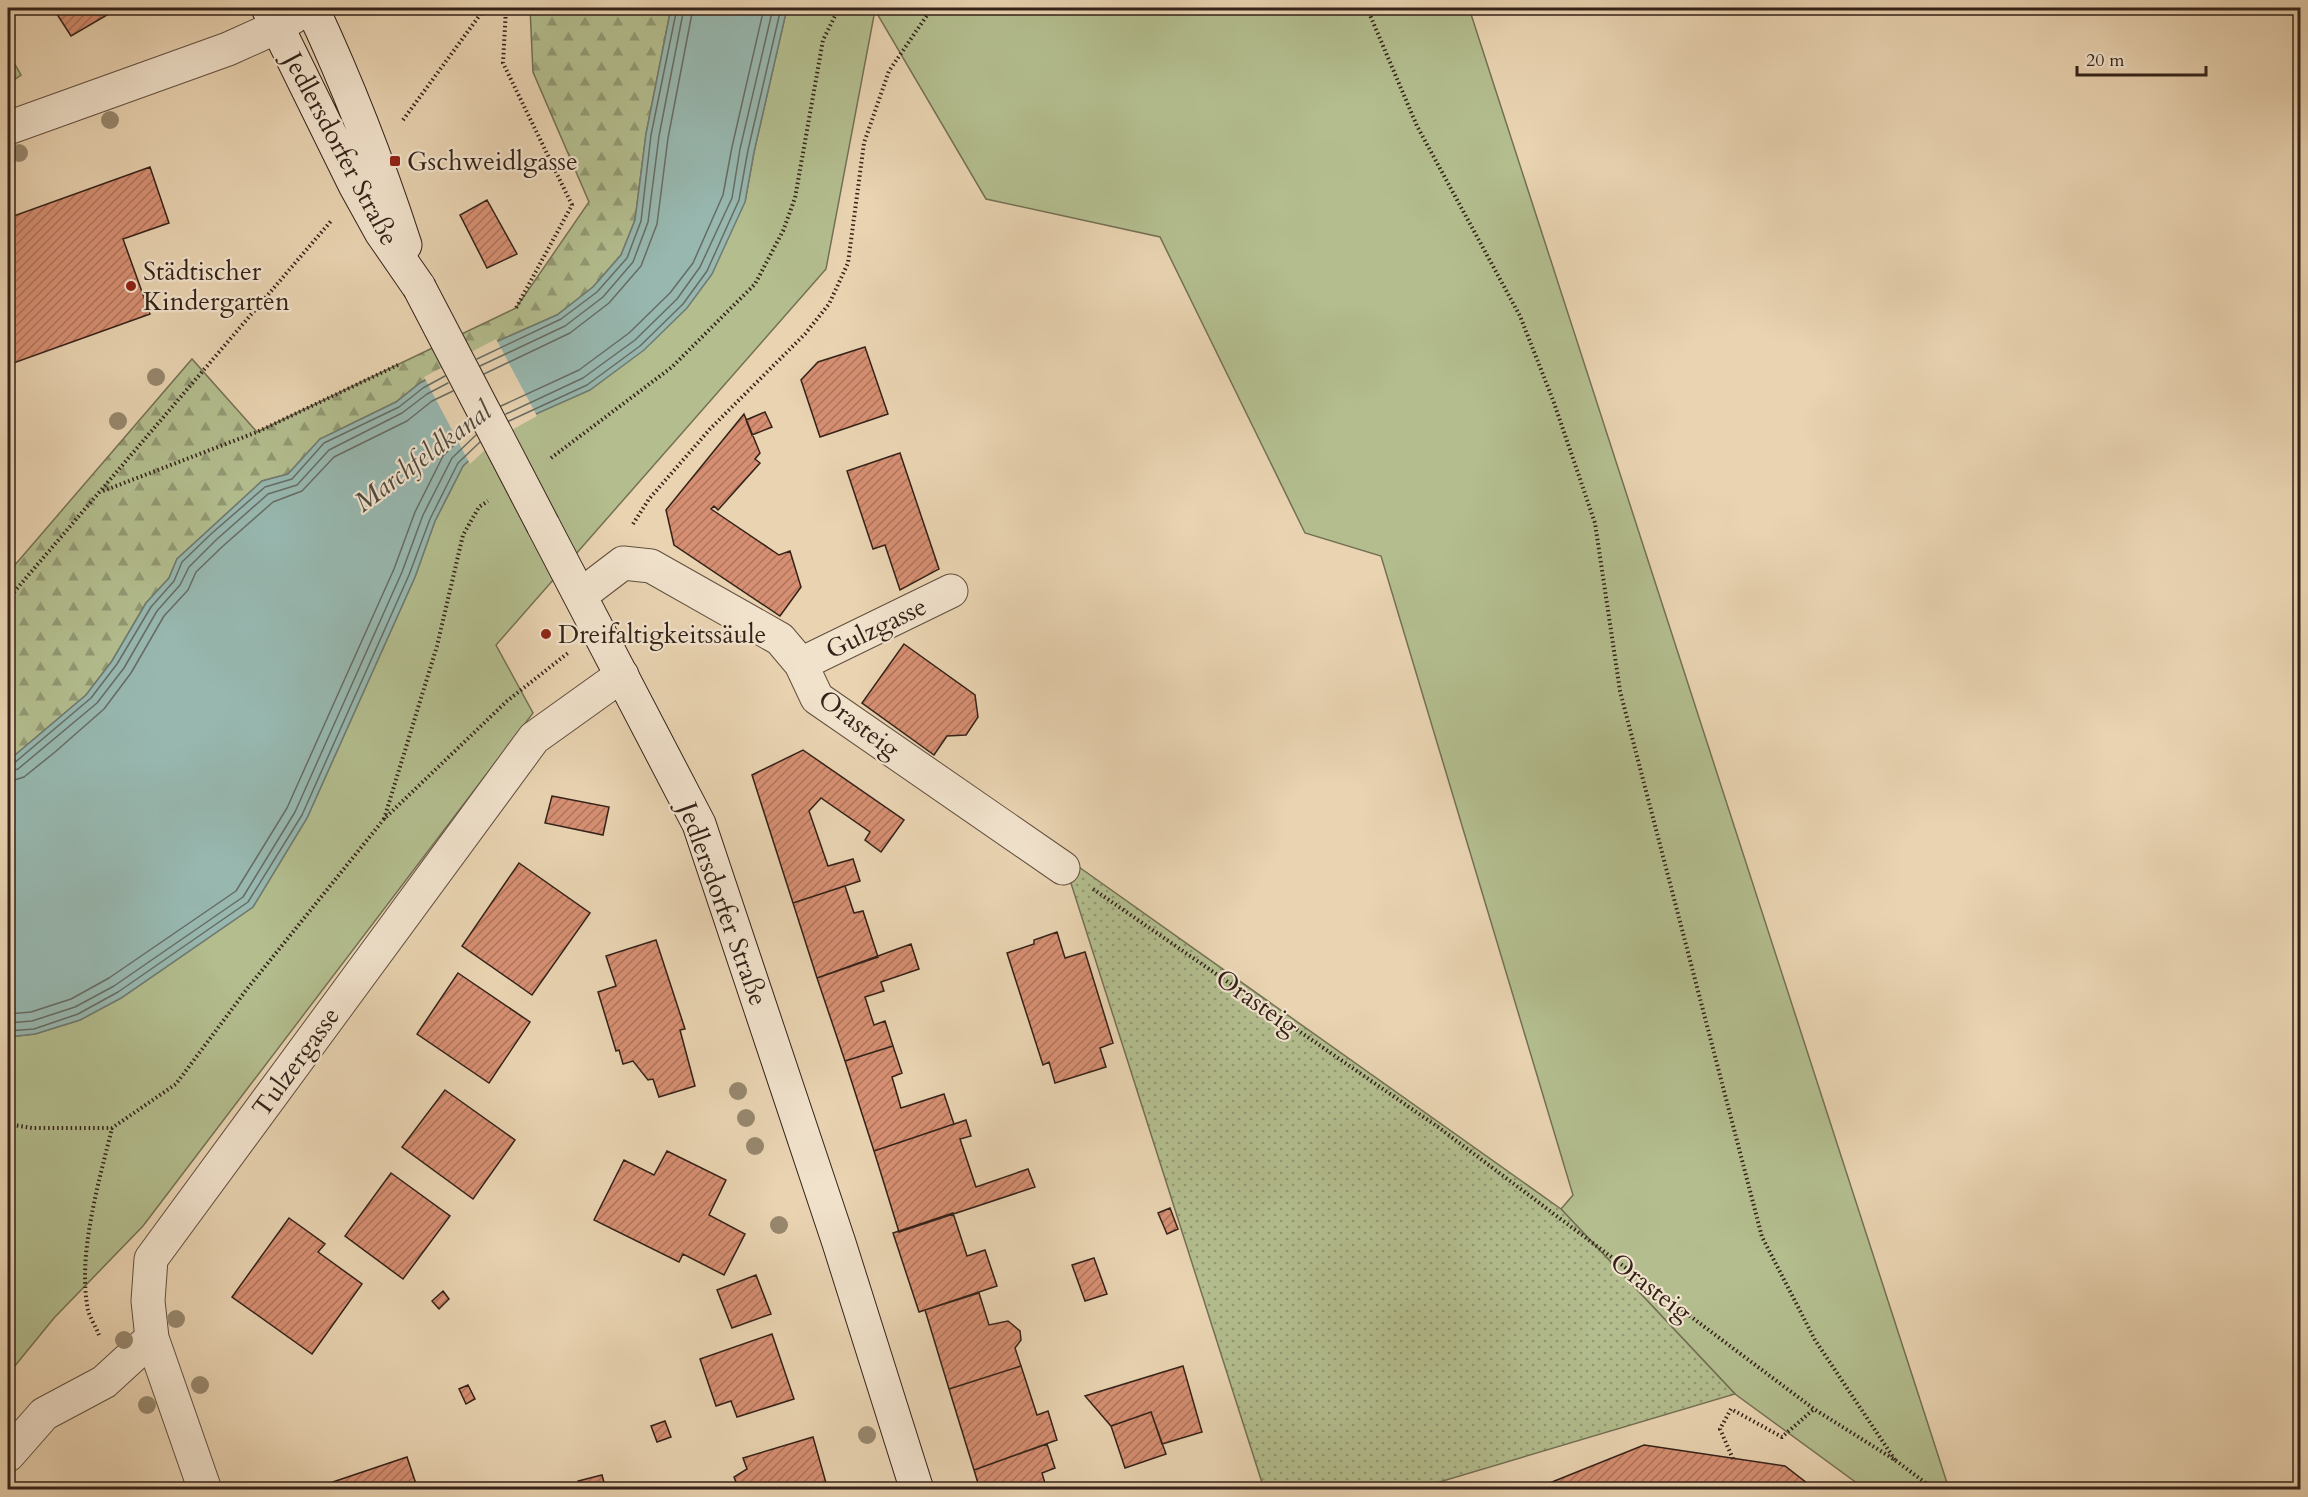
<svg xmlns="http://www.w3.org/2000/svg" width="2308" height="1497" viewBox="0 0 2308 1497" font-family="Cardo,serif">
<style>
.grass{fill:#b3bd8e;stroke:#747054;stroke-width:1.5}
.forest{fill:url(#forest-firs);stroke:#747054;stroke-width:1.5}
.park{fill:url(#park-dots);stroke:#747054;stroke-width:1.5}
.water{fill:#97b7af;stroke:#6f7b73;stroke-width:1.5}
.pier{fill:#e9d3b1}
.lines{fill:none;stroke-linecap:round;stroke-linejoin:round}
.shore{stroke:#666c64;stroke-width:1.5}
.building{fill:url(#building-hatch);stroke:#342219;stroke-width:1.5}
.street-casing{stroke:#614e3f;stroke-width:35}
.secondary-casing{stroke:#342219;stroke-width:35}
.path{stroke:#342219;stroke-width:4;stroke-dasharray:1.5 3;stroke-linecap:butt}
.street{stroke:#f1e2cc;stroke-width:33}
.secondary{stroke:#f1e2cc;stroke-width:33}
.secondary-bridge-casing{stroke:#342219;stroke-width:35;stroke-linecap:butt}
.secondary-bridge{stroke:#f1e2cc;stroke-width:33}
.tree{fill:#97876d}
.poi-dot{fill:#8f2418;stroke:#f1e2cc;stroke-width:2}
.labels{text-anchor:middle;dominant-baseline:central;stroke-width:4.5;stroke-linejoin:round;paint-order:stroke}
.street-label{font-size:26px;fill:#342219;stroke:#f1e2cc}
.poi-label{font-size:26px;fill:#342219;stroke:#f1e2cc;text-anchor:start}
.water-label{font-size:27px;font-style:italic;fill:#4d473e;stroke:#f1e2cc}
</style>
<defs>
<pattern id="forest-firs" width="22" height="20" patternUnits="userSpaceOnUse" patternTransform="scale(1.5)"><rect width="22" height="20" fill="#b3bd8e"/><path d="M5 1l3.5 6h-7zM16 11l3.5 6h-7z" fill="#929973"/></pattern>
<pattern id="park-dots" width="8" height="8" patternUnits="userSpaceOnUse" patternTransform="scale(1.5)"><rect width="8" height="8" fill="#b3bd8e"/><path d="M2 2h.1M6 6h.1" fill="none" stroke="#929973" stroke-width="1.8" stroke-linecap="round"/></pattern>
<pattern id="building-hatch" width="6" height="6" patternUnits="userSpaceOnUse" patternTransform="scale(1.5)"><rect width="6" height="6" fill="#d68f72"/><path d="M-1 1l2-2M0 6l6-6M5 7l2-2" fill="none" stroke="#ae745d"/></pattern>
</defs>
<rect width="100%" height="100%" fill="#e9d3b1"/>
<filter id="stains"><feTurbulence type="fractalNoise" baseFrequency=".00333" numOctaves="4"/><feColorMatrix values="0 0 0 0 .2 0 0 0 0 .09 0 0 0 0 .02 0 0 0 .5 -.17"/></filter>
<radialGradient id="worn" r=".72"><stop offset=".6" stop-color="#630" stop-opacity="0"/><stop offset="1" stop-color="#630" stop-opacity=".3"/></radialGradient>
<path class="grass" d="M787 8H1469L1949 1489H1865L1735 1394 1561 1209 1573 1195 1381 556 1305 533 1160 237 986 199 875 10 826 269 496 645 533 713 143 1226 54 1318 14 1367 8 1358V1037L35 1034 80 1020 121 998 253 907 307 818 415 577 435 521 463 466 497 434 536 414 745 202 754 152Z"/>
<path class="forest" d="M530 8H671L646 134 635 220 621 255 593 287 557 315 498 341 420 383 396 402 320 439 288 474 262 481 177 559 169 578 146 603 112 661 86 695 8 761V573L192 359 257 432 516 308 589 202 533 72Z"/>
<path class="park" d="M8 52 21 75 8 84Z
M1062 855 1561 1209 1735 1394 1416 1489H1264Z"/>
<path class="water" d="M671 8H787L754 152 745 202 712 274 687 308 644 350 590 390 536 414 497 434 463 466 435 521 415 577 307 818 253 907 121 998 80 1020 35 1034 8 1037V761L86 695 112 661 146 603 169 578 177 559 262 481 288 474 320 439 396 402 420 383 498 341 557 315 593 287 621 255 635 220 646 134Z"/>
<path class="pier" d="M496 339 537 416 499 437 470 464 424 377Z"/>
<g class="lines">
<path class="shore" d="M477 359 561 319 597 292 627 258 641 221 651 135 677 8
M480 366 565 326 603 297 633 262 648 222 659 136 684 8
M484 374 570 333 609 303 641 266 657 224 668 138 693 8
M501 406 579 370 629 333 670 293 693 263 723 195 732 147 764 8
M506 414 583 378 635 340 677 299 700 267 732 198 740 149 773 8
M509 421 587 385 640 346 683 304 707 271 739 200 748 150 781 8
M8 765 13 764 91 698 117 664 151 607 174 581 182 562 211 534 265 487 292 479 324 443 399 407 423 388 445 376
M8 772 18 769 97 703 124 668 157 611 180 585 189 567 216 540 268 494 297 485 329 450 402 413 427 394 448 383
M8 782 24 777 55 752 104 709 131 673 164 616 188 590 196 572 223 546 273 502 302 491 334 457 407 421 432 401 453 391
M8 1014 31 1012 71 999 109 978 236 891 287 808 394 569 415 512 443 456 472 427
M8 1023 32 1021 75 1007 114 986 243 897 295 812 402 572 423 515 452 458 476 435
M8 1031 34 1029 78 1014 118 992 248 902 302 815 409 575 430 519 458 463 480 442"/>
</g>
<path class="building" d="M53 8H119L71 36Z
M150 167 169 223 123 239 150 314 8 365V218Z
M487 200 517 254 487 268 460 215Z
M865 347 888 414 820 437 801 380 818 362Z
M765 412 772 427 752 435 746 420Z
M744 414 760 453 755 459 760 463 718 510 714 506 711 509 779 555 790 551 801 587 780 616 674 545 666 510Z
M900 453 939 569 900 590 885 545 873 549 847 471Z
M904 644 975 695 978 717 966 735 947 736 934 755 862 703Z
M803 750 904 820 881 852 865 840 870 832 821 798 809 811 828 866 853 859 860 881 793 903 752 775Z
M552 796 609 807 603 835 545 823Z
M519 863 590 913 532 995 462 946Z
M845 886 854 913 863 911 878 957 817 978 793 903Z
M1057 932 1065 958 1085 952 1113 1043 1100 1048 1106 1067 1055 1083 1049 1062 1043 1065 1007 953 1034 944V940Z
M656 940 685 1029 680 1030 695 1086 659 1097 653 1079 648 1080 633 1061 623 1064 619 1050 616 1051 598 992 616 986 606 956Z
M911 944 919 969 881 982 884 991 865 997 874 1025 885 1021 893 1046 845 1061 817 978Z
M458 973 530 1022 489 1083 417 1034Z
M893 1046 902 1073 892 1077 901 1108 944 1094 954 1124 874 1151 845 1061Z
M445 1090 515 1140 473 1199 402 1147Z
M966 1120 971 1136 960 1139 976 1187 1028 1169 1035 1187 899 1232 874 1151Z
M667 1151 726 1180 709 1215 745 1234 724 1275 683 1254 679 1262 594 1220 624 1160 654 1175Z
M391 1173 450 1216 403 1279 345 1236Z
M1170 1208 1178 1229 1167 1234 1158 1213Z
M953 1213 967 1256 985 1250 997 1286 919 1312 893 1233Z
M289 1218 325 1244 318 1252 362 1284 312 1354 232 1297Z
M1094 1258 1107 1294 1085 1301 1072 1265Z
M756 1275 771 1314 732 1328 717 1290Z
M443 1291 449 1299 439 1309 432 1301Z
M979 1293 989 1325 1008 1321 1020 1331 1021 1340 1015 1348 1021 1366 949 1389 925 1310Z
M772 1334 794 1399 737 1417 731 1401 716 1406 700 1359Z
M1021 1366 1037 1415 1048 1411 1057 1440 974 1470 949 1389Z
M1183 1366 1202 1432 1162 1444 1151 1412 1111 1426 1085 1396Z
M468 1385 475 1399 466 1404 459 1389Z
M1151 1412 1166 1454 1125 1468 1111 1426Z
M665 1421 671 1437 657 1442 651 1426Z
M813 1437 828 1490H739L734 1477 747 1469 743 1458Z
M1047 1444 1055 1468 1042 1473 1047 1490H980L974 1470Z
M1644 1445 1785 1466 1816 1490H1532Z
M407 1457 418 1490H309Z
M602 1475 606 1490H580L578 1481Z"/>
<g class="lines">
<g class="street-casing">
<path id="street" d="M8 128 228 49 277 27 308 8
M581 595 623 563 651 566 780 639 801 664 817 698 1063 868
M801 664 951 591
M8 1455 44 1414 104 1382 152 1338
M205 1490 152 1338 148 1301 151 1259 534 738 622 675"/>
</g>
<g class="secondary-casing">
<path id="secondary" d="M268 8 355 185 381 232 419 287
M312 8C349 87 378 162 405 245
M543 525 699 824 839 1243 917 1490"/>
</g>
<path class="path" d="M506 8 503 63 572 205 516 308
M1367 8 1417 126 1520 316 1553 400 1595 523 1620 691 1762 1237 1815 1340 1895 1460
M403 120 485 8
M551 458 672 367 755 284 783 231 795 198 823 40 839 8
M103 491 257 432 400 364
M633 524 649 499 710 429 805 334 829 304 848 263 864 143 889 71 932 8
M8 599 331 221
M384 819 437 646 463 535 479 507 488 501
M1093 889 1438 1127 1814 1409 1895 1460 1935 1490
M8 1124 32 1128H112L176 1084 247 989 384 819 507 701 568 653
M99 1335C96 1327 90 1318 88 1310 77 1255 99 1182 112 1128
M1733 1459 1720 1429 1731 1409 1782 1437 1814 1409"/>
<use href="#street" class="street"/>
<use href="#secondary" class="secondary"/>
<g class="secondary-bridge-casing">
<path id="secondary-bridge" d="M419 287 543 525"/>
</g>
<use href="#secondary-bridge" class="secondary-bridge"/>
</g>
<g class="tree">
<circle cx="110" cy="120" r="9"/>
<circle cx="19" cy="153" r="9"/>
<circle cx="156" cy="377" r="9"/>
<circle cx="118" cy="421" r="9"/>
<circle cx="738" cy="1091" r="9"/>
<circle cx="746" cy="1118" r="9"/>
<circle cx="755" cy="1146" r="9"/>
<circle cx="779" cy="1225" r="9"/>
<circle cx="176" cy="1319" r="9"/>
<circle cx="124" cy="1340" r="9"/>
<circle cx="200" cy="1385" r="9"/>
<circle cx="147" cy="1405" r="9"/>
<circle cx="867" cy="1435" r="9"/>
</g>
<g class="poi-dot">
<rect x="389" y="155" width="12" height="12" rx="3"/>
<circle cx="131" cy="286" r="6"/>
<circle cx="546" cy="634" r="6"/>
</g>
<g class="labels">
<g class="street-label">
<text transform="translate(341 149) rotate(62)">Jedlersdorfer Straße</text>
<text transform="translate(876 628) rotate(-26)">Gulzgasse</text>
<text transform="translate(859 724) rotate(37)">Orasteig</text>
<text transform="translate(723 904) rotate(70)">Jedlersdorfer Straße</text>
<text transform="translate(1257 1002) rotate(35)">Orasteig</text>
<text transform="translate(296 1062) rotate(-54)">Tulzergasse</text>
<text transform="translate(1651 1287) rotate(37)">Orasteig</text>
</g>
<g class="poi-label">
<text x="407" y="161">Gschweidlgasse</text>
<text x="143" y="271">Städtischer<tspan x="143" dy="30">Kindergarten</tspan></text>
<text x="558" y="634">Dreifaltigkeitssäule</text>
</g>
<g class="water-label">
<text transform="translate(423 457) rotate(-37)">Marchfeldkanal</text>
</g>
</g>
<rect width="2308" height="1497" fill="none" stroke="#e9d3b1" stroke-width="30"/>
<rect x="9" y="9" width="2290" height="1479" fill="none" stroke="#342219" stroke-width="3"/>
<rect x="15" y="15" width="2278" height="1467" fill="none" stroke="#342219" stroke-width="1.5"/>
<path d="M2077 66v9h129v-9" fill="none" stroke="#342219" stroke-width="3"/>
<text x="2086" y="66" font-size="18" fill="#342219" stroke="#f1e2cc" stroke-width="4.5" paint-order="stroke">20 m</text>
<rect width="100%" height="100%" filter="url(#stains)"/>
<rect width="100%" height="100%" fill="url(#worn)"/>
</svg>
